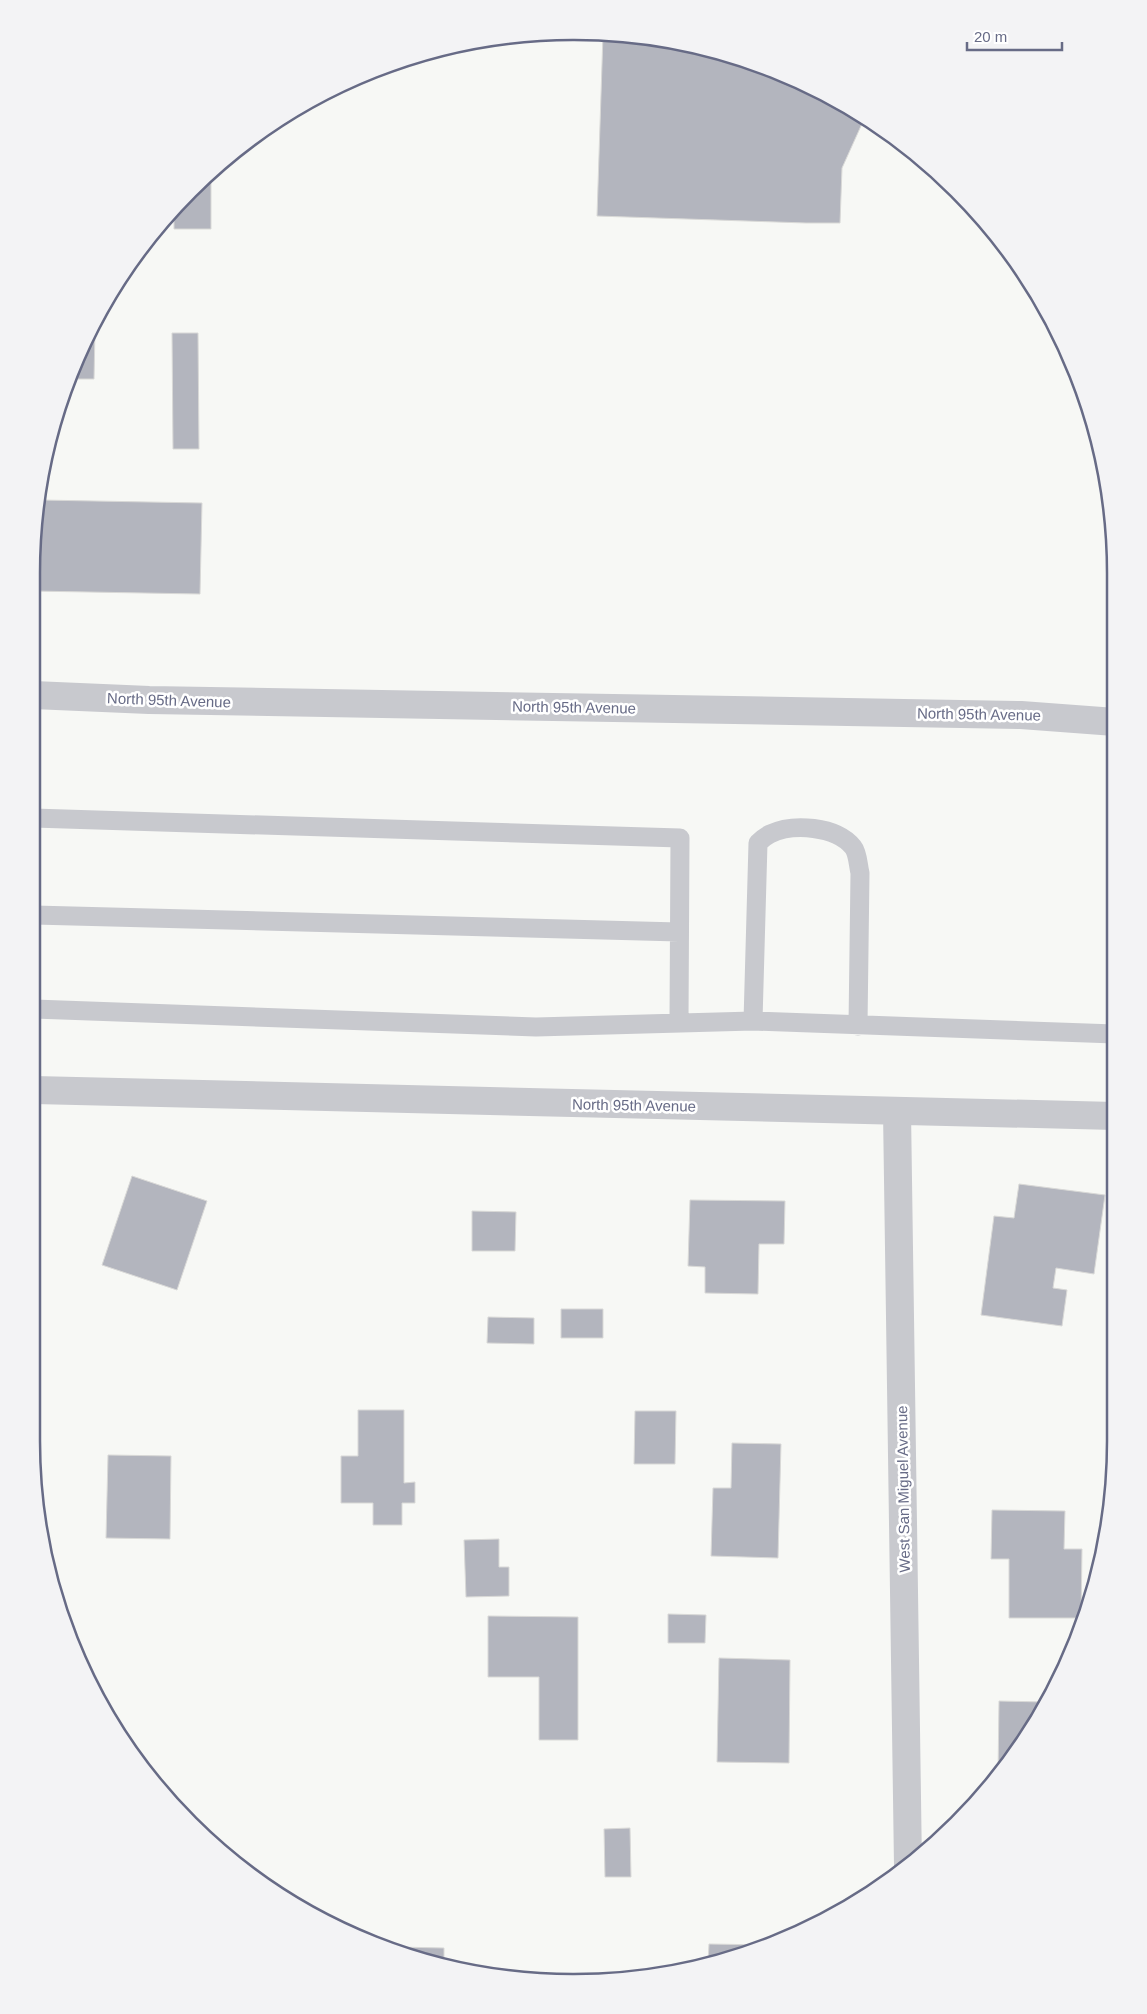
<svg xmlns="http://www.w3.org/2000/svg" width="1147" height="2014" viewBox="0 0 1147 2014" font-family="Arial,sans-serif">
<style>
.building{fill:#b3b5be;stroke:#d9d9d7}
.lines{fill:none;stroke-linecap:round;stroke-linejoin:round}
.service{stroke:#c8c9ce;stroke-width:19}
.minor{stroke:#c8c9ce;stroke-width:28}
.tertiary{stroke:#c8c9ce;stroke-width:28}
.labels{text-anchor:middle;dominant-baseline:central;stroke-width:5;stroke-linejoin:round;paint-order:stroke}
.street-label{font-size:15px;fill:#676b86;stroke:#fff}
.rim{fill:none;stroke:#676b86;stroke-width:2.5}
</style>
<rect width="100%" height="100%" fill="#f7f8f5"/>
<path class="building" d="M603 34 679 42 781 72 865 117 842 168 840 223H806L597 216Z
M211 173V229H174V210L190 190Z
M95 329 94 379H70Z
M172 333H198L199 449H173Z
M40 500 202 503 200 594 33 591 32 538Z
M132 1176 207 1201 177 1290 102 1265Z
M1019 1184 1105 1195 1094 1274 1056 1268 1053 1288 1067 1290 1062 1326 981 1315 994 1216 1014 1218Z
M690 1200 785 1201 784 1244H759L758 1294 705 1293V1267L688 1266Z
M472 1211 516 1212 515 1251H472Z
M561 1309H603V1338H561Z
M488 1317 534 1318V1344L487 1343Z
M358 1410H404V1483L415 1482V1503H402V1525H373V1503H341V1456H358Z
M635 1411H676L675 1464H634Z
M732 1443 781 1444 778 1558 711 1556 713 1488H731Z
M108 1455 171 1456 170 1539 106 1538Z
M992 1510 1065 1511 1064 1549H1082L1081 1618H1009V1559H991Z
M499 1539V1567H509V1596L466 1597 464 1540Z
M668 1614 706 1615 705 1643H668Z
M488 1616 578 1617V1740H539V1677H488Z
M719 1658 790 1660 789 1763 717 1762Z
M999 1701 1044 1702 1025 1742 998 1776Z
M630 1828 631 1877H605L604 1829Z
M709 1944 767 1945 748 1954 708 1964Z
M396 1947 444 1948V1966L433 1964 395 1950Z"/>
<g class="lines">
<path class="service" d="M33 818 680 838 679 1023
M34 915 679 932
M34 1009 536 1027 753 1021 1115 1034
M753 1021 758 843C761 840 766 836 770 834 793 823 836 826 853 847 858 853 858 865 860 873L858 1026"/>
<path class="minor" d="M34 1090 1115 1116
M897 1111 908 1866"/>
<path class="tertiary" d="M33 695 149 700 1021 715 1115 722"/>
</g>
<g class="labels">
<g class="street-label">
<text transform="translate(169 700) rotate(2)">North 95th Avenue</text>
<text transform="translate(574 707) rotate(1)">North 95th Avenue</text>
<text transform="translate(979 714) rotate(1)">North 95th Avenue</text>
<text transform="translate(634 1105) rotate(1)">North 95th Avenue</text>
<text transform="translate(903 1489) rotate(-91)">West San Miguel Avenue</text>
</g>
</g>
<path d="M0 0H1147V2014H0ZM573 40H574A533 533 0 0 1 1107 573V1441A533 533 0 0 1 574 1974H573A533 533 0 0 1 40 1441V573A533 533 0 0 1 573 40Z" fill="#f3f3f5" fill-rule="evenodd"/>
<path class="rim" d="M573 40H574A533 533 0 0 1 1107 573V1441A533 533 0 0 1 574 1974H573A533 533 0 0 1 40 1441V573A533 533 0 0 1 573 40Z"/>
<path d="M967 42v8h95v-8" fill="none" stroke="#676b86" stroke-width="2.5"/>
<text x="974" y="42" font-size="15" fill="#676b86" stroke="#ffffff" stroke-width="4" paint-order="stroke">20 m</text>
</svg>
